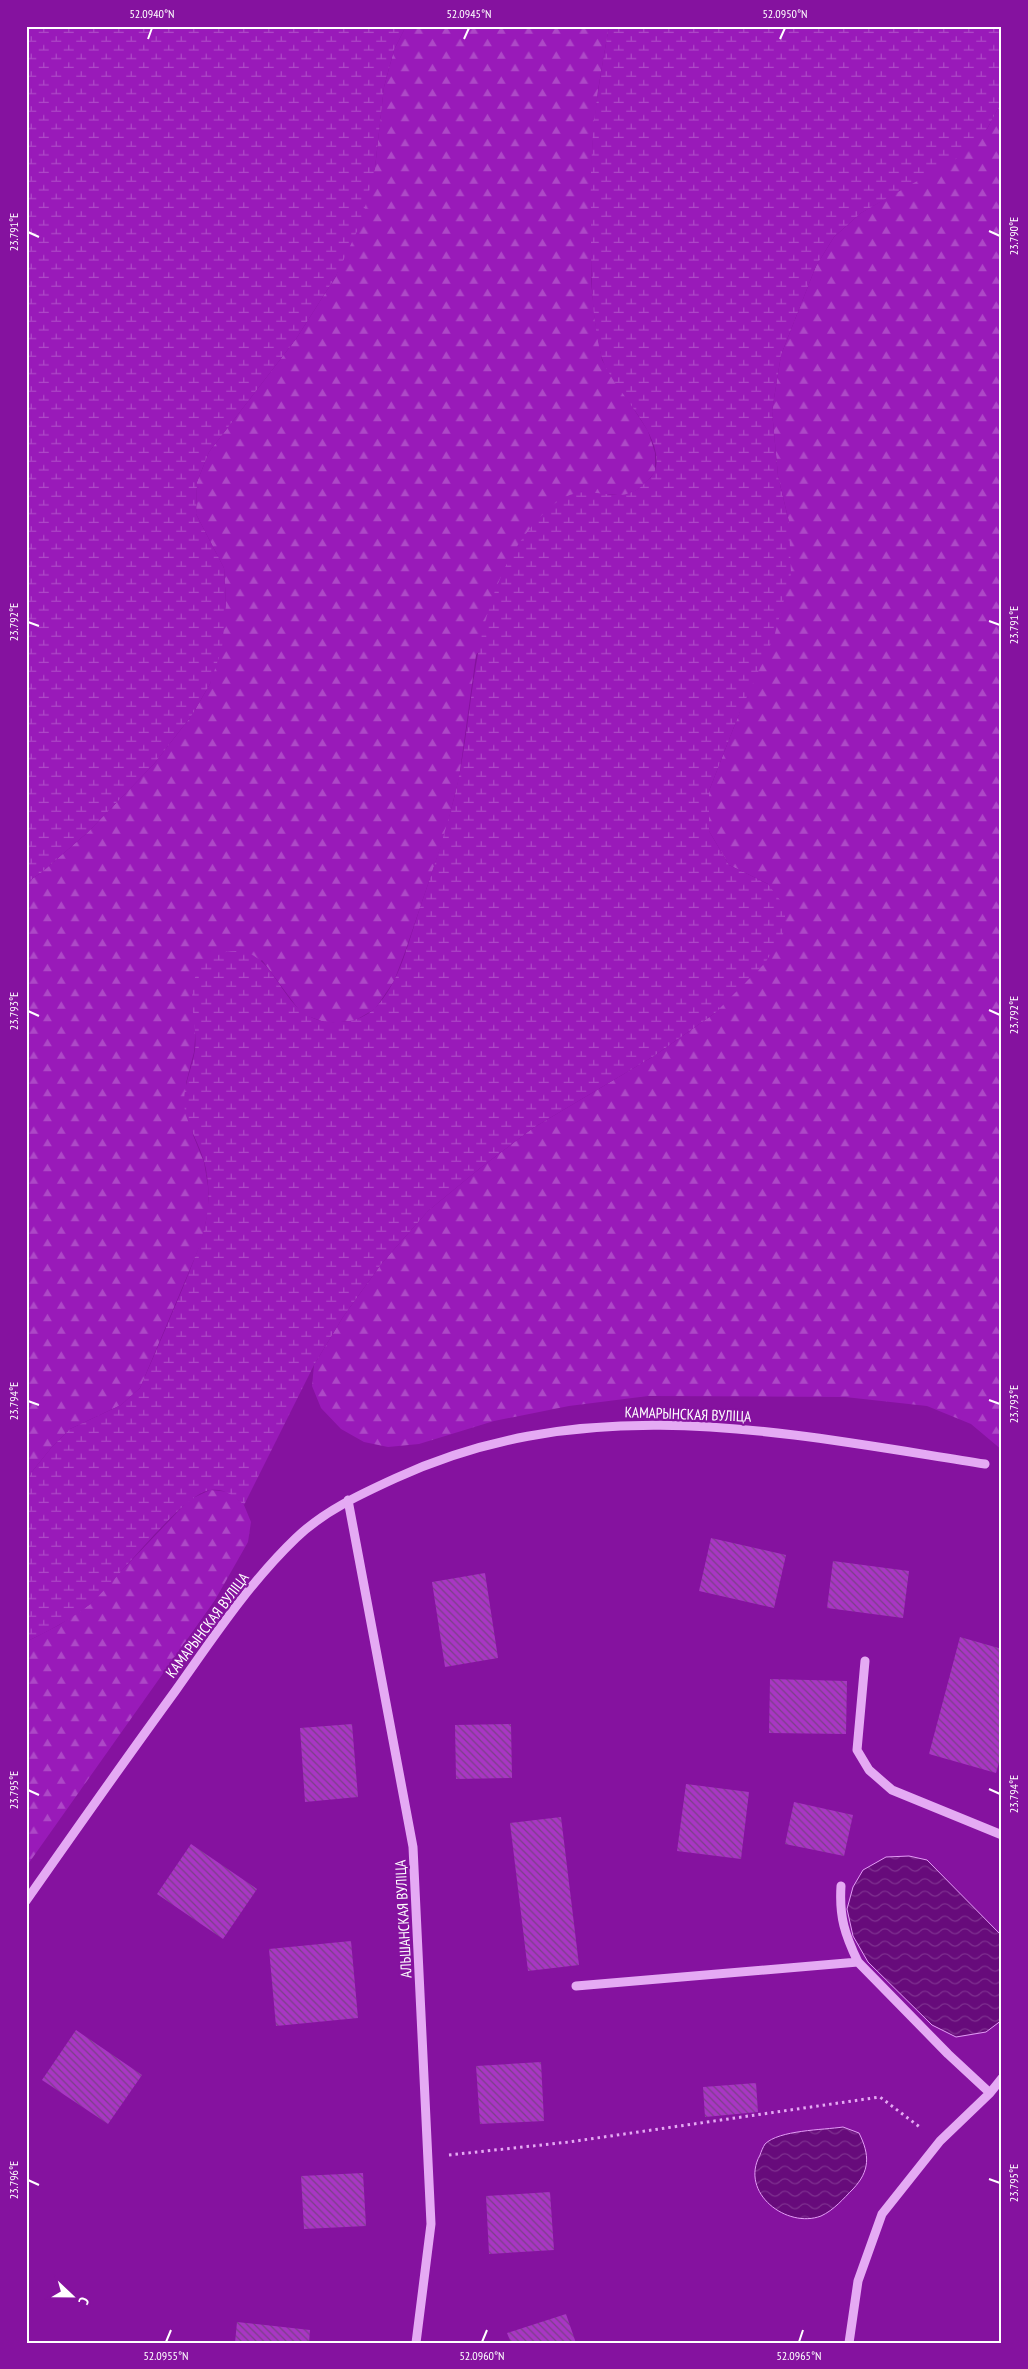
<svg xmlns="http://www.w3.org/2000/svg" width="1028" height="2369" viewBox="0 0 1028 2369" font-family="'PT Sans Narrow',sans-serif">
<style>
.forest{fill:url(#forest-firs)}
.wetland{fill:url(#wetland-marsh)}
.water{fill:url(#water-waves);stroke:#e49cf7}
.building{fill:url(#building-back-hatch)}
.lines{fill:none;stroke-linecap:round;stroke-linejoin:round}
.path{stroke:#e5aaf4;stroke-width:3;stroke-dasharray:2.5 4;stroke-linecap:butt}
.minor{stroke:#e5aaf4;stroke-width:9}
.ticks{fill:none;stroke:#fff;stroke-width:2}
.labels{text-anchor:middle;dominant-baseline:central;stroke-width:4.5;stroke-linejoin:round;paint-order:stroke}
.street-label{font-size:15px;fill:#fff;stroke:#85129f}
.neatline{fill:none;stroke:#fff;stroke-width:2}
.ticks-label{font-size:12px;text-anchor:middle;fill:#fff}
</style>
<defs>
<pattern id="forest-firs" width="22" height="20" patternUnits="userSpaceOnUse" patternTransform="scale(1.25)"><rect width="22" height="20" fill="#991ab9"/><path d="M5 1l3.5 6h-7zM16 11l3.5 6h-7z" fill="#ad48c7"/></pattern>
<pattern id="wetland-marsh" width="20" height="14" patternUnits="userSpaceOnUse" patternTransform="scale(1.25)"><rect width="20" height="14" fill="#991ab9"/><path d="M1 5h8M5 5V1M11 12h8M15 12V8" fill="none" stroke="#ad48c7"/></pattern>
<pattern id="water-waves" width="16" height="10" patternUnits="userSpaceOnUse" patternTransform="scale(1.25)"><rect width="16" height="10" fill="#670b7b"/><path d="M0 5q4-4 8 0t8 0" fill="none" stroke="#7e308f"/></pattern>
<pattern id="building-back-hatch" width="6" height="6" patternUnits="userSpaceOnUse" patternTransform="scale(1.25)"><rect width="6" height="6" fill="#a936c4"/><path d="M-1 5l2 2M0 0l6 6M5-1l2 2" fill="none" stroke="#7a4188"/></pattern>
</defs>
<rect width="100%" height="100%" fill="#85129f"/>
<path class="forest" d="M406 26H609L598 90 592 149 591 281 595 321 602 360 648 431 655 453V472L643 486 627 496 608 494 476 655 459 778 445 834 405 952 394 981 375 1009 354 1021 327 1023 302 1014 262 960 193 1007 196 1025 194 1052 186 1083 193 1135 204 1162 208 1186V1212L201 1243 140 1388 121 1405 70 1429 51 1448 31 1473 26 1486V883L42 872 87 833 154 764 192 715 210 684 226 604 224 568 196 514 197 482 209 452 296 339 336 276 375 168 384 87 394 50Z
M1002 101V1450L971 1424 927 1406 845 1397 648 1396 569 1406 494 1421 419 1444 388 1447 364 1442 341 1429 321 1408 312 1386 314 1365 343 1317 382 1263 428 1211 479 1169 533 1128 654 1056 715 1013 768 884 729 865 709 831V791L739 714 789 522 778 476 772 411 781 355 816 266 834 237 861 213 907 186 987 129Z
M210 1490 230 1492 244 1505 251 1522 248 1542 215 1600 26 1867V1642L59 1625 89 1605 189 1500Z"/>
<path class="wetland" d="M26 26H406L394 50 384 87 375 168 361 223 336 276 296 339 209 452 197 482 196 514 224 568 226 604 222 648 210 684 192 715 154 764 87 833 42 872 26 883Z
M609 26H1002V101L987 129 956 159 861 213 834 237 816 266 781 355 772 411 778 476 789 522 791 574 774 637 739 714 709 791V831L729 865 768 884 786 908 783 935 765 963 715 1013 654 1056 533 1128 479 1169 428 1211 382 1263 343 1317 314 1365 244 1505C234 1496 225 1488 210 1490 182 1494 116 1582 89 1605 70 1620 48 1631 26 1642V1486L31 1473 51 1448 70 1429 121 1405 140 1388C154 1356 168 1323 182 1290 193 1262 206 1235 208 1205 209 1190 208 1175 204 1161 199 1144 189 1128 185 1111 181 1089 192 1070 195 1050 198 1024 185 993 198 971 203 962 216 954 226 952 282 941 276 1026 337 1022 352 1022 366 1018 377 1006 399 982 407 947 417 917 432 872 448 827 458 781 473 710 472 638 503 572 514 547 540 510 565 497 596 482 621 511 648 480 650 478 652 476 654 473 670 437 609 388 601 355 591 314 591 272 591 230 591 204 590 177 592 150 594 108 602 67 609 26Z"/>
<path class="water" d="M909 1856 927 1860 1002 1936V2020L986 2032 956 2037 932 2025 868 1962 853 1936 847 1909 853 1887 863 1870 886 1857Z
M843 2127 859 2133C870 2155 870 2171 853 2189 843 2199 834 2210 821 2216 787 2229 739 2193 760 2155 761 2152 763 2147 765 2144 779 2130 823 2130 843 2127Z"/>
<path class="building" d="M711 1538 786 1555 774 1608 699 1591Z
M833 1561 909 1571 903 1618 827 1608Z
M485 1573 498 1658 445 1667 432 1582Z
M960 1637 1002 1649V1752L996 1773 929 1754Z
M770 1679 847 1681 846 1734 769 1733Z
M352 1724 358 1797 305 1802 300 1728Z
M511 1724 512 1778 456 1779 455 1725Z
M686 1784 749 1792 741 1859 677 1851Z
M794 1802 853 1815 844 1856 785 1844Z
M561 1817 579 1965 528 1971 510 1823Z
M191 1844 257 1889 223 1939 157 1894Z
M351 1941 358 2018 276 2026 269 1949Z
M76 2030 142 2075 108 2124 42 2080Z
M541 2062 544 2121 480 2124 476 2066Z
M756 2083 758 2112 705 2117 703 2087Z
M363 2173 366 2226 304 2229 301 2176Z
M550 2192 554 2250 489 2254 486 2196Z
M566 2314 576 2343H511L507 2333Z
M237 2322 310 2330 309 2343H235Z"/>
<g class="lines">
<path class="path" d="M449 2155 569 2142 880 2097 921 2128"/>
<path class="minor" d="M348 1500 413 1847 431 2224 416 2343
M865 1661 857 1750 869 1770 892 1790 1002 1835
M841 1886C839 1917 845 1935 858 1962
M26 1901C75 1831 125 1760 176 1690 213 1638 249 1583 296 1538 324 1511 361 1494 396 1478 589 1389 785 1433 985 1464
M576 1986 858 1962 948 2054 990 2093
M849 2343 858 2281 882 2214 940 2141 990 2093 1002 2078"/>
</g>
<path class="ticks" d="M148 39 152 28M464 39 469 28M780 39 785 28M989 231 1000 236M28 232 39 237M989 621 1000 625M28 622 39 626M989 1010 1000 1015M28 1011 39 1016M989 1400 1000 1404M28 1401 39 1405M989 1789 1000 1794M28 1790 39 1795M989 2179 1000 2183M28 2180 39 2185M166 2342 171 2330M482 2342 487 2330M799 2342 803 2330"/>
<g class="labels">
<g class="street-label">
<text transform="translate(688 1414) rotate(2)">КАМАРЫНСКАЯ ВУЛІЦА</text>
<text transform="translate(207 1625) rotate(-53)">КАМАРЫНСКАЯ ВУЛІЦА</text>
<text transform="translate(403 1919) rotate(-93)">АЛЬШАНСКАЯ ВУЛІЦА</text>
</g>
</g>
<rect width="1028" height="2369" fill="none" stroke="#85129f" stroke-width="55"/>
<g transform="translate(72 2296) rotate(112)" stroke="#85129f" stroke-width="4" paint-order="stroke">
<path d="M0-4L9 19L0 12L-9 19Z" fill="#ffffff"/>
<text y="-8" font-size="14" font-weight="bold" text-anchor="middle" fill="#ffffff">С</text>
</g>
<rect x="28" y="28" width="972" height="2314" class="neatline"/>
<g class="ticks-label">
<text x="152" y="18">52.0940°N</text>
<text x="469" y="18">52.0945°N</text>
<text x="785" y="18">52.0950°N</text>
<text transform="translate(14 232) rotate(-90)" y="4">23.791°E</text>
<text transform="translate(1014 236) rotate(-90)" y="4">23.790°E</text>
<text transform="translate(14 622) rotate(-90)" y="4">23.792°E</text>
<text transform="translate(1014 625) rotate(-90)" y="4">23.791°E</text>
<text transform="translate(14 1011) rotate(-90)" y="4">23.793°E</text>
<text transform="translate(1014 1015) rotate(-90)" y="4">23.792°E</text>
<text transform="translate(14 1401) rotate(-90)" y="4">23.794°E</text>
<text transform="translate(1014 1404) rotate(-90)" y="4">23.793°E</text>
<text transform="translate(14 1790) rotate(-90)" y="4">23.795°E</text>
<text transform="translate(1014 1794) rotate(-90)" y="4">23.794°E</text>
<text transform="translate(14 2180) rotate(-90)" y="4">23.796°E</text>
<text transform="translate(1014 2183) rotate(-90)" y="4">23.795°E</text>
<text x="166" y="2360">52.0955°N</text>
<text x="482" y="2360">52.0960°N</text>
<text x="799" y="2360">52.0965°N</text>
</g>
</svg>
